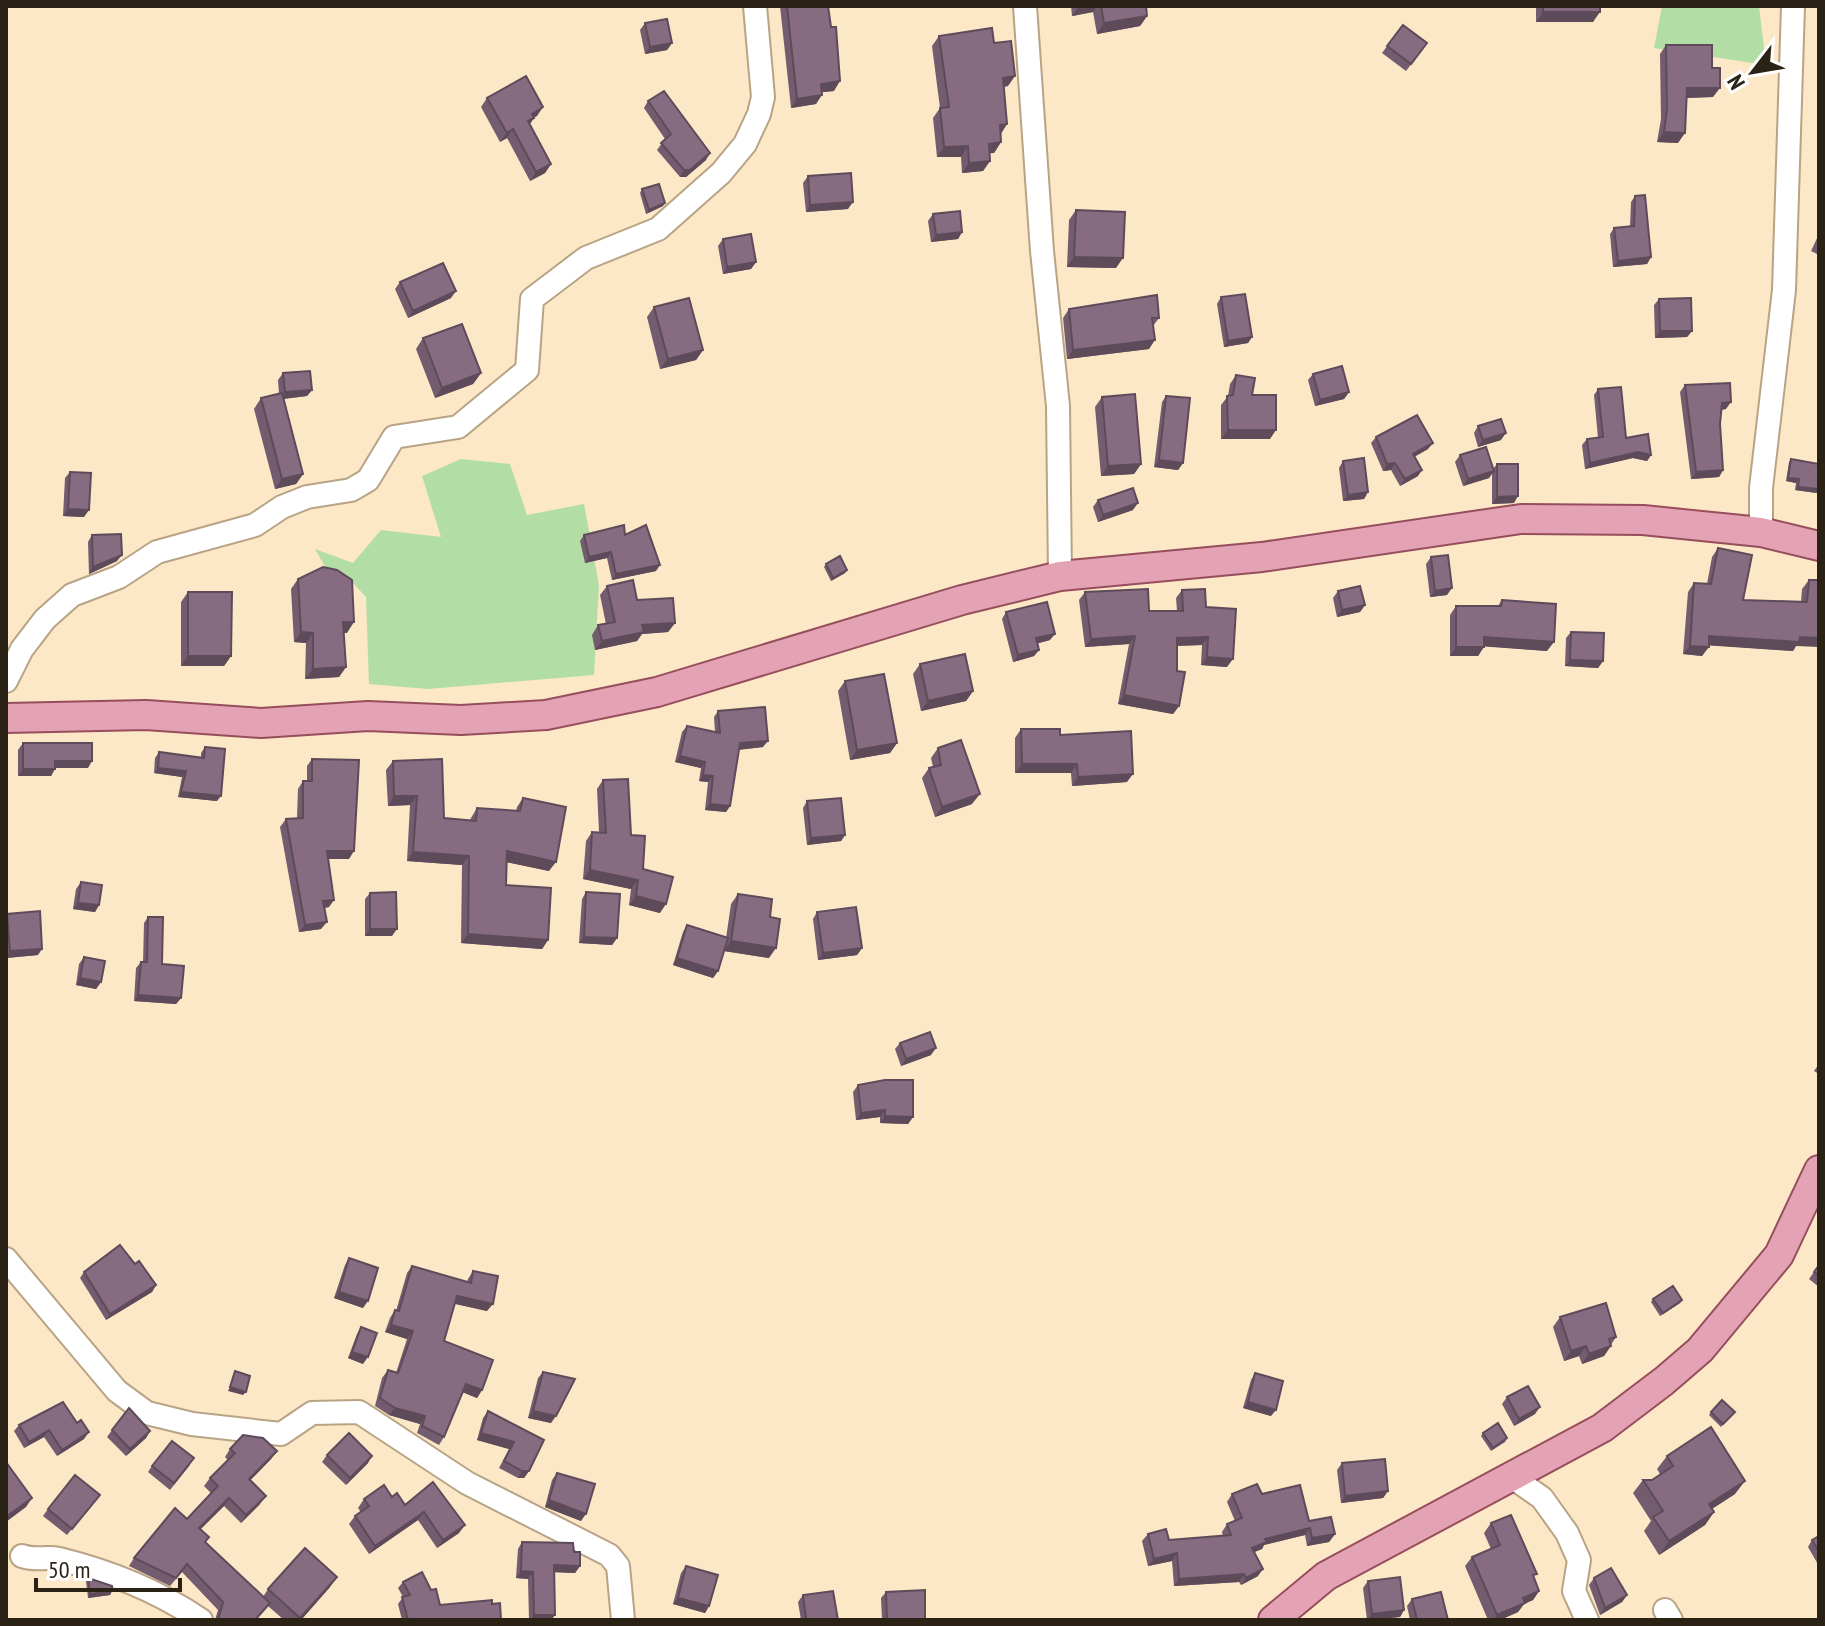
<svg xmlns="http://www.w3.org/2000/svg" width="1825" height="1626" viewBox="0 0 1825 1626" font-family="'PT Sans Narrow',sans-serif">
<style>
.green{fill:#b2dea6}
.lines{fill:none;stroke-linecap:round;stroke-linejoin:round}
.minor-casing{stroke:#b8a485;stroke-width:26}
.major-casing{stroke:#964e5c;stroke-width:32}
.minor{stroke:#fff;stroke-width:22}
.major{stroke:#e3a3b5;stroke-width:28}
.wall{fill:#745c6f}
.shaded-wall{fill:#5e4b5a}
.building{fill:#876b81;stroke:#5e4b5a;stroke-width:2}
</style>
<rect width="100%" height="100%" fill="#fce7c6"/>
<path class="green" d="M1662 6H1759L1766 65 1654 48Z
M461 459 510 464 527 515 584 504 599 585 594 675 428 689 369 684 366 597 352 582 331 577 315 549 353 563 381 530 441 537 422 476Z"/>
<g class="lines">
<g class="minor-casing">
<path id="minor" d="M1025 6 1042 251 1058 406 1060 576
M1761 532V488L1784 290 1793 6
M6 681 22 649 45 619 72 595 119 577 157 552 255 525 282 507 307 497 351 490 368 480 394 437 458 427 527 370 532 299 586 258 658 229 721 173 745 144 759 114 763 97 755 6
M6 1259 117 1391 147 1413 192 1424 281 1434 312 1413 359 1412 467 1483 609 1555 618 1566 623 1620
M1512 1477 1542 1498 1567 1533 1579 1560 1574 1591 1587 1620
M22 1556C35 1561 46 1556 59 1559 108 1571 158 1591 201 1620
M1665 1610 1671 1620"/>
</g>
<g class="major-casing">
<path id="major" d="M6 718 146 715 261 723 368 716 461 720 546 715 657 692 962 600 1060 576 1262 557 1521 519 1643 520 1761 532 1819 546
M1273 1620 1326 1576 1602 1428 1664 1381 1700 1350 1779 1255 1819 1170"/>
</g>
<use href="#minor" class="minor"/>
<use href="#major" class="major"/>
</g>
<path class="wall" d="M780 6H828L834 91 822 92 816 104 791 108Z
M1071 6H1146L1147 16 1140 26 1097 34 1093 12 1072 16Z
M1536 6H1600L1593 22H1536Z
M645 23 672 43 667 50 645 54 640 30Z
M1403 25 1427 43 1406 71 1382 53Z
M939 36 994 43 1008 86 1004 87 1007 124 1001 134V142L994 153H990V161L983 171 962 173 961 157H937L933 118 940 108 932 46Z
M1666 45 1713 97 1687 98 1678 143 1657 142 1661 119 1660 54Z
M487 98 543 107 529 124 551 164 545 173 530 181 507 138 500 142 481 107Z
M648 101 706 160 686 177H680L657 150 665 139 644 108Z
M808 176 848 209 806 212 803 183Z
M642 189 663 206 646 214 640 193Z
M1635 196 1651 257 1647 264 1613 267 1610 234 1614 228 1630 226 1631 202Z
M1076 210 1116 268 1067 267 1069 220Z
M933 214 962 232 958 239 931 242 928 221Z
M1819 234V255L1811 251Z
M723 239 756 262 751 269 723 274 718 246Z
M400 282 451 298 408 318 395 289Z
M1221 297 1252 337 1248 343 1224 347 1217 304Z
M1659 299 1692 331 1687 337 1655 338 1654 305Z
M654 307 703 350 696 360 660 369 647 317Z
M1069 309 1159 318 1153 326 1149 349 1067 359 1063 318Z
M423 338 481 373 473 384 435 398 416 349Z
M283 373 312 390 307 396 284 399 303 474 296 484 275 489 254 409 261 398 279 394 278 380Z
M1313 374 1349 392 1344 399 1315 406 1308 380Z
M1236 375 1252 395 1270 439H1221V405L1228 396 1230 384Z
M1685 385 1726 409 1721 410 1720 424 1723 470 1719 477 1691 479 1680 392Z
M1598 389 1626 438 1651 455 1647 461 1633 458 1585 469 1582 445 1587 439 1598 438 1594 395Z
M1166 396 1183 463 1178 470 1154 467 1162 402Z
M1102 397 1141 464 1134 474 1101 476 1095 407Z
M1478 426 1501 440 1478 447 1474 433Z
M1376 437 1428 449 1415 456 1418 476 1400 486 1391 470 1383 471 1371 443Z
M1460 455 1493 469 1497 464 1514 503 1492 504V473L1489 478 1463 486 1455 462Z
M1791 459 1817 493 1795 490 1796 483 1786 481 1789 462Z
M1343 461 1368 492 1364 499 1343 501 1339 468Z
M70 472 84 517 63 516 65 478Z
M1098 500 1133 510 1098 522 1093 507Z
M92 535 117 561 89 574 88 542Z
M584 535H625L656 571 612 580 607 558 585 563 580 541Z
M1718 548 1743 600 1801 602 1802 589 1809 580H1819L1796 646 1793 651 1709 645 1702 656 1683 654 1688 592 1694 583 1707 584 1712 557Z
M1431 557 1447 595 1430 597 1426 564Z
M826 564 845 573 831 581 824 567Z
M298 579 347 633H343L346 667 339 677 305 679 306 643 294 642 291 589Z
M607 586 675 623 668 632 642 634 637 641 595 650 592 635 598 625 606 624 600 595Z
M1182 590 1206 607 1227 667 1201 665 1202 645 1177 646 1179 706 1173 714 1118 704 1129 644 1085 647 1079 600 1085 592 1149 611H1177L1176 598Z
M1338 591 1365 605 1360 612 1337 617 1333 598Z
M188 592 231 656 224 666H181V602Z
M1502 600 1547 651 1484 646 1478 656H1450V615L1456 606H1498Z
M1006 612 1050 640 1038 643 1039 650 1034 656 1013 662 1002 619Z
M1571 632 1603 661 1598 668 1565 666 1566 638Z
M920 664 973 691 966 701 921 711 913 674Z
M845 681 897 743 890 753 850 760 838 691Z
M718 711 763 747 739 750 730 806 726 812 705 810 708 782 699 781 701 768 675 762 682 732 687 726 715 732 714 717Z
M1021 729 1060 735 1127 782 1072 786 1071 773H1015V738Z
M23 743 88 768H55L51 776H18V750Z
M205 747 217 801 178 797 182 777 154 773 155 758 159 752 201 757V753Z
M938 748 972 804 935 817 922 778 929 768 933 767 931 758Z
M312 759 349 859H328L329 907 324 908 321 929 299 932 280 827 286 819 297 818 298 789 303 781H307V766Z
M393 761 444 818 470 820 471 818 477 808 516 811 517 807 523 798 549 871 507 862 506 885 548 940 542 949 461 943 462 865 407 861 410 805 388 806 386 770Z
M603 780 631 835 660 913 629 905 631 889 583 879 586 841 592 832H599L597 789Z
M807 801 845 835 841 841 807 845 803 808Z
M81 882 99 905 95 912 73 909 76 889Z
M586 892 617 938 612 945 579 943 582 899Z
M370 893 392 936H365V899Z
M738 894 770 917 769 958 724 951 718 971 713 978 673 965 683 932 687 925 726 938 731 904Z
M817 912 862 948 857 955 818 960 813 919Z
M7 914 38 955 6 958V915Z
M148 917 162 964 181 998 176 1004 134 1001 136 968 141 962H143L144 923Z
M84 957 101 982 96 989 76 985 79 964Z
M900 1043 931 1055 901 1066 895 1049Z
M1819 1064V1074L1814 1071Z
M858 1085 913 1117 908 1124 880 1123V1117L856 1120 853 1092Z
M349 1258 363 1308 334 1298 345 1265Z
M135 1264 156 1285 152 1292 106 1320 80 1278 84 1272Z
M1819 1265V1287L1809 1279Z
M412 1266 467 1282 468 1279 473 1271 487 1311 455 1304 444 1341 482 1390 477 1398 462 1392 444 1437 439 1445 417 1433 420 1424 389 1415 375 1406 382 1378 388 1370 396 1373 407 1339 385 1332 390 1318 395 1310 396 1311 407 1273Z
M1653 1299 1682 1300 1680 1303 1660 1316 1651 1302Z
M1560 1317 1616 1337 1604 1356 1582 1364 1579 1356 1564 1361 1553 1327Z
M361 1327 363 1364 348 1358 357 1334Z
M543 1372 551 1423 528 1418 538 1378Z
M1255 1373 1271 1416 1243 1408 1251 1380Z
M1507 1397 1535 1414 1514 1426 1502 1404Z
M63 1402 84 1439 57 1456 44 1437 24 1448 14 1431 19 1425Z
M488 1411 529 1471 524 1478H518L499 1468 509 1449 477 1440 483 1418Z
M1711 1412 1732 1415 1721 1427 1709 1415Z
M112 1430 150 1431 146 1438 126 1456 107 1437Z
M1483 1433 1507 1438 1505 1442 1491 1451 1481 1436Z
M230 1449 277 1451 271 1459 250 1480 260 1504 241 1523 224 1506 200 1530 206 1542 263 1597 268 1589 330 1587 301 1620H284L268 1606 256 1620H215L218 1610 182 1572 170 1586 129 1566 134 1558 187 1519 211 1493 204 1486 210 1478 228 1460 225 1457Z
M327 1455 368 1463 346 1485 322 1462Z
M1667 1456 1735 1494 1712 1509 1714 1512 1705 1525 1659 1555 1644 1531 1651 1521 1633 1493 1643 1480H1652L1660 1474 1657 1469Z
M1342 1463 1388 1491 1383 1498 1341 1503 1337 1470Z
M190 1465 170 1490 148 1472 152 1466Z
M557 1473 581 1521 545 1507 552 1480Z
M433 1482 459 1533 437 1548 418 1520 369 1554 349 1524 355 1516 361 1512 358 1508 364 1499 392 1497 405 1505Z
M1232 1494H1262L1309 1521 1335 1534 1329 1542 1307 1546 1305 1535 1264 1545 1262 1549 1254 1552 1258 1576 1241 1585 1239 1582 1174 1586 1172 1561 1148 1566 1142 1541 1148 1534 1169 1540 1223 1536 1222 1532 1227 1524 1235 1521 1227 1502Z
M95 1501 67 1535 43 1516 48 1509Z
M1491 1523 1534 1578 1539 1591 1533 1600 1524 1604 1518 1612 1500 1620H1488L1465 1566 1472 1557 1491 1549 1484 1533Z
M1819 1536V1566L1808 1547 1812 1540Z
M522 1542 574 1552 580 1566 575 1573 554 1572 555 1615 551 1620H529L528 1579 516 1578 518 1549Z
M686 1566 709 1606 705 1613 673 1604 681 1573Z
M88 1578 112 1591 110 1595 88 1598 86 1581Z
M1594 1578 1627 1595 1622 1602 1600 1615 1589 1585Z
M1368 1581 1404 1610 1400 1617 1367 1620 1363 1588Z
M403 1582 431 1590 440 1605 492 1604 501 1620H402L398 1604 403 1597 398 1588Z
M886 1592 925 1620H882L881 1598Z
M803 1595 838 1620H801L798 1602Z
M1412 1599 1448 1620H1410L1407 1606Z"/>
<path class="shaded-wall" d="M1079 6H1097L1093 12 1072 16Z
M1543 12H1600L1593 22H1536Z
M1147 16 1140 26 1097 34 1104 23Z
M672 43 667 50 645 54 650 47Z
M1015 76 1008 86 996 88 1003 78Z
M840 81 834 91 814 93 821 84Z
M1687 88H1720L1713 97 1681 98Z
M822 95 816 104 791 108 797 99Z
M543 107 537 116 529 121 534 118 528 127 521 130 532 114Z
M1007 124 1000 134V125Z
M513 129 507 138 500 142 507 133Z
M1664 132 1685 133 1678 143 1657 142Z
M1001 142 994 153 982 154 989 144Z
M968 146 961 157H937L944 147Z
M710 153 706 160 686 177H680L684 170Z
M990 161 983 171 962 173 969 163Z
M551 164 545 173 530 181 536 172Z
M853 202 848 209 806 212 810 205Z
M665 203 663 206 646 214 649 210Z
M962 232 958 239 931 242 936 235Z
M1074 257 1123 258 1116 268 1067 267Z
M1651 257 1647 264 1613 267 1618 261Z
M756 262 751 269 723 274 727 267Z
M456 291 451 298 408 318 413 311Z
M1660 331H1692L1687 337 1655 338Z
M1252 337 1248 343 1224 347 1228 341Z
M1155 340 1149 349 1067 359 1073 350Z
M703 350 696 360 660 369 668 359Z
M481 373 473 384 435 398 442 388Z
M312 390 307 396 280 399 285 392Z
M1349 392 1344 399 1315 406 1320 400Z
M1731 402 1726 409 1717 410 1722 403Z
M1228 430H1276L1270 439H1221Z
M1506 433 1501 440 1478 447 1483 440Z
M1433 443 1428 449 1409 460 1413 454Z
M1638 452 1651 455 1647 461 1633 458 1585 469 1590 463Z
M1159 460 1183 463 1178 470 1154 467Z
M1395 463 1391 470 1383 471 1387 464Z
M1141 464 1134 474 1101 476 1108 466Z
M1422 470 1418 476 1400 486 1405 479Z
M1723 470 1719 477 1691 479 1696 472Z
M1494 471 1489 478 1463 486 1468 479Z
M303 474 296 484 275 489 282 479Z
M1788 478 1799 479 1796 483 1786 481Z
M1798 487 1819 489 1817 493 1795 490Z
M1368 492 1364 499 1343 501 1348 495Z
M1518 496 1514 503 1492 504 1497 497Z
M1138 503 1133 510 1098 522 1103 515Z
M68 509 89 510 84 517 63 516Z
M611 552 607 558 585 563 589 557Z
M122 555 117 561 89 574 93 567Z
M660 565 656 571 612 580 616 574Z
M847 570 845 573 831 581 833 578Z
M1452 588 1447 595 1430 597 1435 591Z
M1365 605 1360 612 1337 617 1342 610Z
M343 622H354L347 633H336Z
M675 623 668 632 642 634 637 641 595 650 602 641 642 625Z
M301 632 313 633 306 643 294 642Z
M1055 634 1050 640 1032 645 1036 638Z
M1135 636 1129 644 1085 647 1091 639Z
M1709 636 1819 638V647L1796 646 1793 651 1703 645Z
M1208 637 1202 645 1171 646 1177 638Z
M1484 637 1554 642 1547 651 1478 646Z
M1690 646 1709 647 1702 656 1683 654Z
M1456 647H1484L1478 656H1450Z
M1039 650 1034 656 1013 662 1018 655Z
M188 656H231L224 666H181Z
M1207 657 1233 659 1227 667 1201 665Z
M1570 660 1603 661 1598 668 1565 666Z
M346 667 339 677 305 679 313 669Z
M973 691 966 701 921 711 928 701Z
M1124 695 1179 706 1173 714 1118 704Z
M768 741 763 747 735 750 740 743Z
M897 743 890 753 850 760 857 750Z
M680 756 705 762 701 768 675 762Z
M55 761H92L88 768H51Z
M1022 764H1077L1071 773H1015Z
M158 768 186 771 182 777 154 773Z
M23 769H55L51 776H18Z
M1133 774 1127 782 1072 786 1078 777Z
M703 775 713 776 708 782 699 781Z
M181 792 221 796 217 801 178 797Z
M980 794 972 804 935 817 942 807Z
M394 796H417L410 805 388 806Z
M710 804 730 806 726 812 705 810Z
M845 835 841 841 807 845 811 838Z
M327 851H354L349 859H322Z
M507 851 556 862 549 871 501 861Z
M413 852 469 856 462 865 407 861Z
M590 870 638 880 631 889 583 879Z
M636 896 666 904 660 913 629 905Z
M334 900 329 907 318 909 323 901Z
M78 903 99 905 95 912 73 909Z
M327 922 321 929 299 932 305 925Z
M370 929H397L392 936H365Z
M468 934 548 940 542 949 461 943Z
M584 937 617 938 612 945 579 943Z
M731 941 776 948 769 958 724 951Z
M862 948 857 955 818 960 823 953Z
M42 949 38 955 6 958 10 951Z
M677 958 718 971 713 978 673 965Z
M80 978 101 982 96 989 76 985Z
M138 995 181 998 176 1004 134 1001Z
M936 1048 931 1055 901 1066 906 1059Z
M885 1110 880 1117 856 1120 861 1113Z
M885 1116 913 1117 908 1124 880 1123Z
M156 1285 152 1292 106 1320 110 1314Z
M339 1292 368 1301 363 1308 334 1298Z
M457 1296 493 1304 487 1311 452 1303Z
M1682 1300 1680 1303 1660 1316 1663 1313Z
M391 1325 413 1331 407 1339 385 1332Z
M1586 1346 1579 1356 1564 1361 1571 1351Z
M1611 1346 1604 1356 1582 1364 1589 1354Z
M352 1352 368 1357 363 1364 348 1358Z
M466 1384 482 1390 477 1398 460 1391Z
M230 1387 246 1392 243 1395 228 1391Z
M1248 1402 1276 1410 1271 1416 1243 1408Z
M1540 1407 1535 1414 1514 1426 1519 1419Z
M395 1408 425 1416 420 1424 389 1415Z
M533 1411 556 1416 551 1423 528 1418Z
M49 1430 44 1437 24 1448 29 1442Z
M150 1431 146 1438 126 1456 130 1449Z
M89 1432 84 1439 57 1456 62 1450Z
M481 1433 514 1442 509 1449 477 1440Z
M277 1451 271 1459 244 1487 249 1479Z
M372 1456 368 1463 346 1485 350 1478Z
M522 1471H529L524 1478H518Z
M1745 1481 1735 1494 1699 1517 1709 1504Z
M1388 1491 1383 1498 1341 1503 1345 1496Z
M266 1496 260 1504 241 1523 246 1515Z
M32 1498 26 1507 6 1522V1517Z
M229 1498 224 1506 193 1536 199 1528Z
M549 1500 586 1514 581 1521 545 1507Z
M424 1512 418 1520 369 1554 375 1546Z
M1714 1512 1705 1525 1659 1555 1669 1541Z
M465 1525 459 1533 437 1548 443 1540Z
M1310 1528 1305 1535 1264 1545 1262 1549 1247 1555 1252 1548 1265 1539Z
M1335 1534 1329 1542 1307 1546 1312 1538Z
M1177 1553 1172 1561 1148 1566 1154 1559Z
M554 1565 580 1566 575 1573 549 1572Z
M1263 1569 1258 1576 1241 1585 1246 1578Z
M521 1571 533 1572 528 1579 516 1578Z
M1244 1574 1239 1582 1174 1586 1179 1579Z
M337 1577 330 1587 301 1620H299Z
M112 1591 110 1595 88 1598 90 1594Z
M1539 1591 1533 1600 1524 1604 1518 1612 1500 1620H1493L1497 1615 1523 1598Z
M1627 1595 1622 1602 1600 1615 1605 1608Z
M678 1598 709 1606 705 1613 673 1604Z
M1404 1610 1400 1617 1367 1620 1372 1614Z
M534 1615H555L551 1620H530Z"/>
<path class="building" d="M787 6H828L831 27H836L840 81 821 84 822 95 797 99Z
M1101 6H1146L1147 16 1104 23Z
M1543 6H1600V12H1543Z
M667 19 672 43 650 47 645 23Z
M1403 25 1427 43 1411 64 1387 46Z
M992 28 994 43 1011 41 1015 76 1003 78 1007 124 1000 125 1001 142 989 144 990 161 969 163 968 146 944 147 940 108 949 107 939 36Z
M1666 45H1712V68H1720V88H1687L1685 133 1664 132 1667 109Z
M526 76 543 107 532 114 534 118 528 121 551 164 536 172 513 129 507 133 487 98Z
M664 91 710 153 690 170H684L661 143 671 134 648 101Z
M851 173 853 202 810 205 808 176Z
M659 184 665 203 649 210 642 189Z
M1645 195 1651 257 1618 261 1614 228 1634 226 1635 196Z
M1076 210 1125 212 1123 258 1074 257Z
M960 211 962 232 936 235 933 214Z
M751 234 756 262 727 267 723 239Z
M443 263 456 291 413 311 400 282Z
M1245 294 1252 337 1228 341 1221 297Z
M1157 295 1159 318H1152L1155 340 1073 350 1069 309Z
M689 298 703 350 668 359 654 307Z
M1691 298 1692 331H1660L1659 299Z
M462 324 481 373 442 388 423 338Z
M1342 366 1349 392 1320 400 1313 374Z
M310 371 312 390 285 392 283 373Z
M1236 375 1255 378 1252 395H1276V430H1228L1227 396 1233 395Z
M1730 383 1731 402 1722 403 1720 424 1723 470 1696 472 1685 385Z
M1621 387 1626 438 1648 434 1651 455 1638 452 1590 463 1587 439 1603 437 1598 389Z
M282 393 303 474 282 479 261 398Z
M1135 394 1141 464 1108 466 1102 397Z
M1166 396 1190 398 1183 463 1159 460Z
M1417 415 1433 443 1413 454 1422 470 1405 479 1395 463 1387 464 1376 437Z
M1501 419 1506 433 1483 440 1478 426Z
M1486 447 1494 471 1468 479 1460 455Z
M1364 458 1368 492 1348 495 1343 461Z
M1791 459 1819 464V489L1798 487 1799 479 1788 478Z
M1497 464H1518V496L1497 497Z
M70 472 91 473 89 510 68 509Z
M1133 488 1138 503 1103 515 1098 500Z
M624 525 625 535 646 525 660 565 616 574 611 552 589 557 584 535Z
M121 534 122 555 93 567 92 535Z
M1718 548 1752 555 1743 600 1807 602 1809 580H1819V638L1800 637 1799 642 1709 636V647L1690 646 1694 583 1711 584Z
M1448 555 1452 588 1435 591 1431 557Z
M840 556 847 570 833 578 826 564Z
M323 567 337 570 352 580 354 622H343L346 667 313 669V633L301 632 298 579Z
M633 580 637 600 673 598 675 623 642 625 644 632 602 641 598 625 615 622 607 586Z
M1360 586 1365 605 1342 610 1338 591Z
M1148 589 1149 611H1183L1182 590 1205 589 1206 607 1236 609 1233 659 1207 657 1208 637 1177 638V671L1185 672 1179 706 1124 695 1135 636 1091 639 1085 592Z
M188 592H232L231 656H188Z
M1502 600 1556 604 1554 642 1484 637V647H1456V606H1501Z
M1047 602 1055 634 1036 638 1039 650 1018 655 1006 612Z
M1571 632 1604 633 1603 661 1570 660Z
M965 654 973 691 928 701 920 664Z
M884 674 897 743 857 750 845 681Z
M765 707 768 741 740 743 730 806 710 804 713 776 703 775 705 762 680 756 687 726 720 733 718 711Z
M1021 729H1060V735L1131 731 1133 774 1078 777 1077 764H1022Z
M961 740 980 794 942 807 929 768 941 765 938 748Z
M23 743H92V761H55V769H23Z
M205 747 225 749 221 796 181 792 186 771 158 768 159 752 204 758Z
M312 759 359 760 354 851H327L334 900 323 901 327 922 305 925 286 819 303 818V781H312Z
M442 759 444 818 476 821 477 808 520 811 523 798 566 807 556 862 507 851 506 885 551 888 548 940 468 934 469 856 413 852 417 796H394L393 761Z
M628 779 631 835 645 836 643 869 673 877 666 904 636 896 638 880 590 870 592 832 606 833 603 780Z
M841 798 845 835 811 838 807 801Z
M81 882 102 885 99 905 78 903Z
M396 892 397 929H370V893Z
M586 892 620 894 617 938 584 937Z
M738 894 772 899 770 917 780 919 776 948 731 941Z
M856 907 862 948 823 953 817 912Z
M40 911 42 949 10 951 7 914Z
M148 917H163L162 964 184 966 181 998 138 995 141 962H147Z
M687 925 728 938 718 971 677 958Z
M84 957 105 961 101 982 80 978Z
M930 1032 936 1048 906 1059 900 1043Z
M885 1080H913V1117L885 1116V1110L861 1113 858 1085Z
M120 1245 135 1264 139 1261 156 1285 110 1314 84 1272Z
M349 1258 378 1268 368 1301 339 1292Z
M1819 1265V1276L1814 1272Z
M412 1266 471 1283 473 1271 498 1276 493 1304 457 1296 444 1341 493 1360 482 1390 466 1384 444 1437 422 1426 425 1416 395 1408 380 1398 388 1370 398 1373 413 1331 391 1325 395 1310 399 1311Z
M1673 1286 1682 1300 1663 1313 1653 1299Z
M1606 1303 1616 1337 1609 1339 1611 1346 1589 1354 1586 1346 1571 1351 1560 1317Z
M361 1327 377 1333 368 1357 352 1352Z
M235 1371 250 1376 246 1392 230 1387Z
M543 1372 575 1379 556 1416 533 1411Z
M1255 1373 1283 1381 1276 1410 1248 1402Z
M1528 1386 1540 1407 1519 1419 1507 1397Z
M1722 1400 1735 1412 1723 1424 1711 1412Z
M63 1402 77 1423 81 1420 89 1432 62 1450 49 1430 29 1442 19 1425Z
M129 1408 150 1431 130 1449 112 1430Z
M488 1411 544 1440 529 1471H522L504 1461 514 1442 481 1433Z
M1498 1423 1507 1438 1493 1448 1483 1433Z
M1711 1427 1745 1481 1709 1504 1714 1512 1669 1541 1653 1517 1663 1511 1643 1480H1652L1673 1466 1667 1456Z
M349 1433 372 1456 350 1478 327 1455Z
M243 1435 263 1438 277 1451 249 1479 266 1496 246 1515 229 1498 199 1528 209 1537 205 1542 270 1603 255 1620H218L223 1602 187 1564 176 1578 134 1558 175 1508 187 1519 218 1486 210 1478 235 1453 230 1449Z
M172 1441 194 1458 174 1483 152 1466Z
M1385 1459 1388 1491 1345 1496 1342 1463Z
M6 1462 32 1498 6 1517Z
M557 1473 595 1484 586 1514 549 1500Z
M75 1475 100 1495 72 1529 48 1509Z
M433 1482 465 1525 443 1540 424 1512 375 1546 355 1516 369 1506 364 1499 384 1485 392 1497 397 1493 405 1505Z
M1257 1484 1262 1494 1300 1485 1309 1521 1331 1517 1335 1534 1312 1538 1310 1528 1265 1539 1267 1542 1252 1548 1263 1569 1246 1578 1244 1574 1179 1579 1177 1553 1154 1559 1148 1534 1166 1529 1169 1540 1231 1535 1227 1524 1242 1518 1232 1494Z
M1511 1515 1537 1574 1533 1575 1539 1591 1523 1598 1525 1603 1497 1615 1472 1557 1500 1545 1491 1523Z
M1819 1536V1551L1812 1540Z
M522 1542 573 1543 574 1552H580V1566L554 1565 555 1615H534L533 1572 521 1571Z
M305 1548 337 1577 300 1618 268 1589Z
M686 1566 718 1575 709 1606 678 1598Z
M1611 1568 1627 1595 1605 1608 1594 1578Z
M422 1572 431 1590 436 1589 440 1605 492 1600V1604L500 1603 501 1620H408L402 1597 410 1595 403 1582Z
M1400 1577 1404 1610 1372 1614 1368 1581Z
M88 1578 112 1586V1591L90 1594Z
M925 1590V1620H887L886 1592Z
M833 1591 838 1620H800L806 1618 803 1595Z
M1441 1592 1448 1620H1417L1412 1599Z"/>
<rect width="1825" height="1626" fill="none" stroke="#292215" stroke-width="16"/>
<g transform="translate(1753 72) rotate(239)" stroke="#ffffff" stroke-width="6" paint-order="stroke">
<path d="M0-6L14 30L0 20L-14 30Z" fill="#292215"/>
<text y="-12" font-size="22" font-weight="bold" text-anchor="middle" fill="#292215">N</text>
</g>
<path d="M36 1578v12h144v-12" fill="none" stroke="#292215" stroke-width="4"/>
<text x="48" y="1578" font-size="24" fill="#292215" stroke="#ffffff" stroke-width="6" paint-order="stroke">50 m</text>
</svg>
